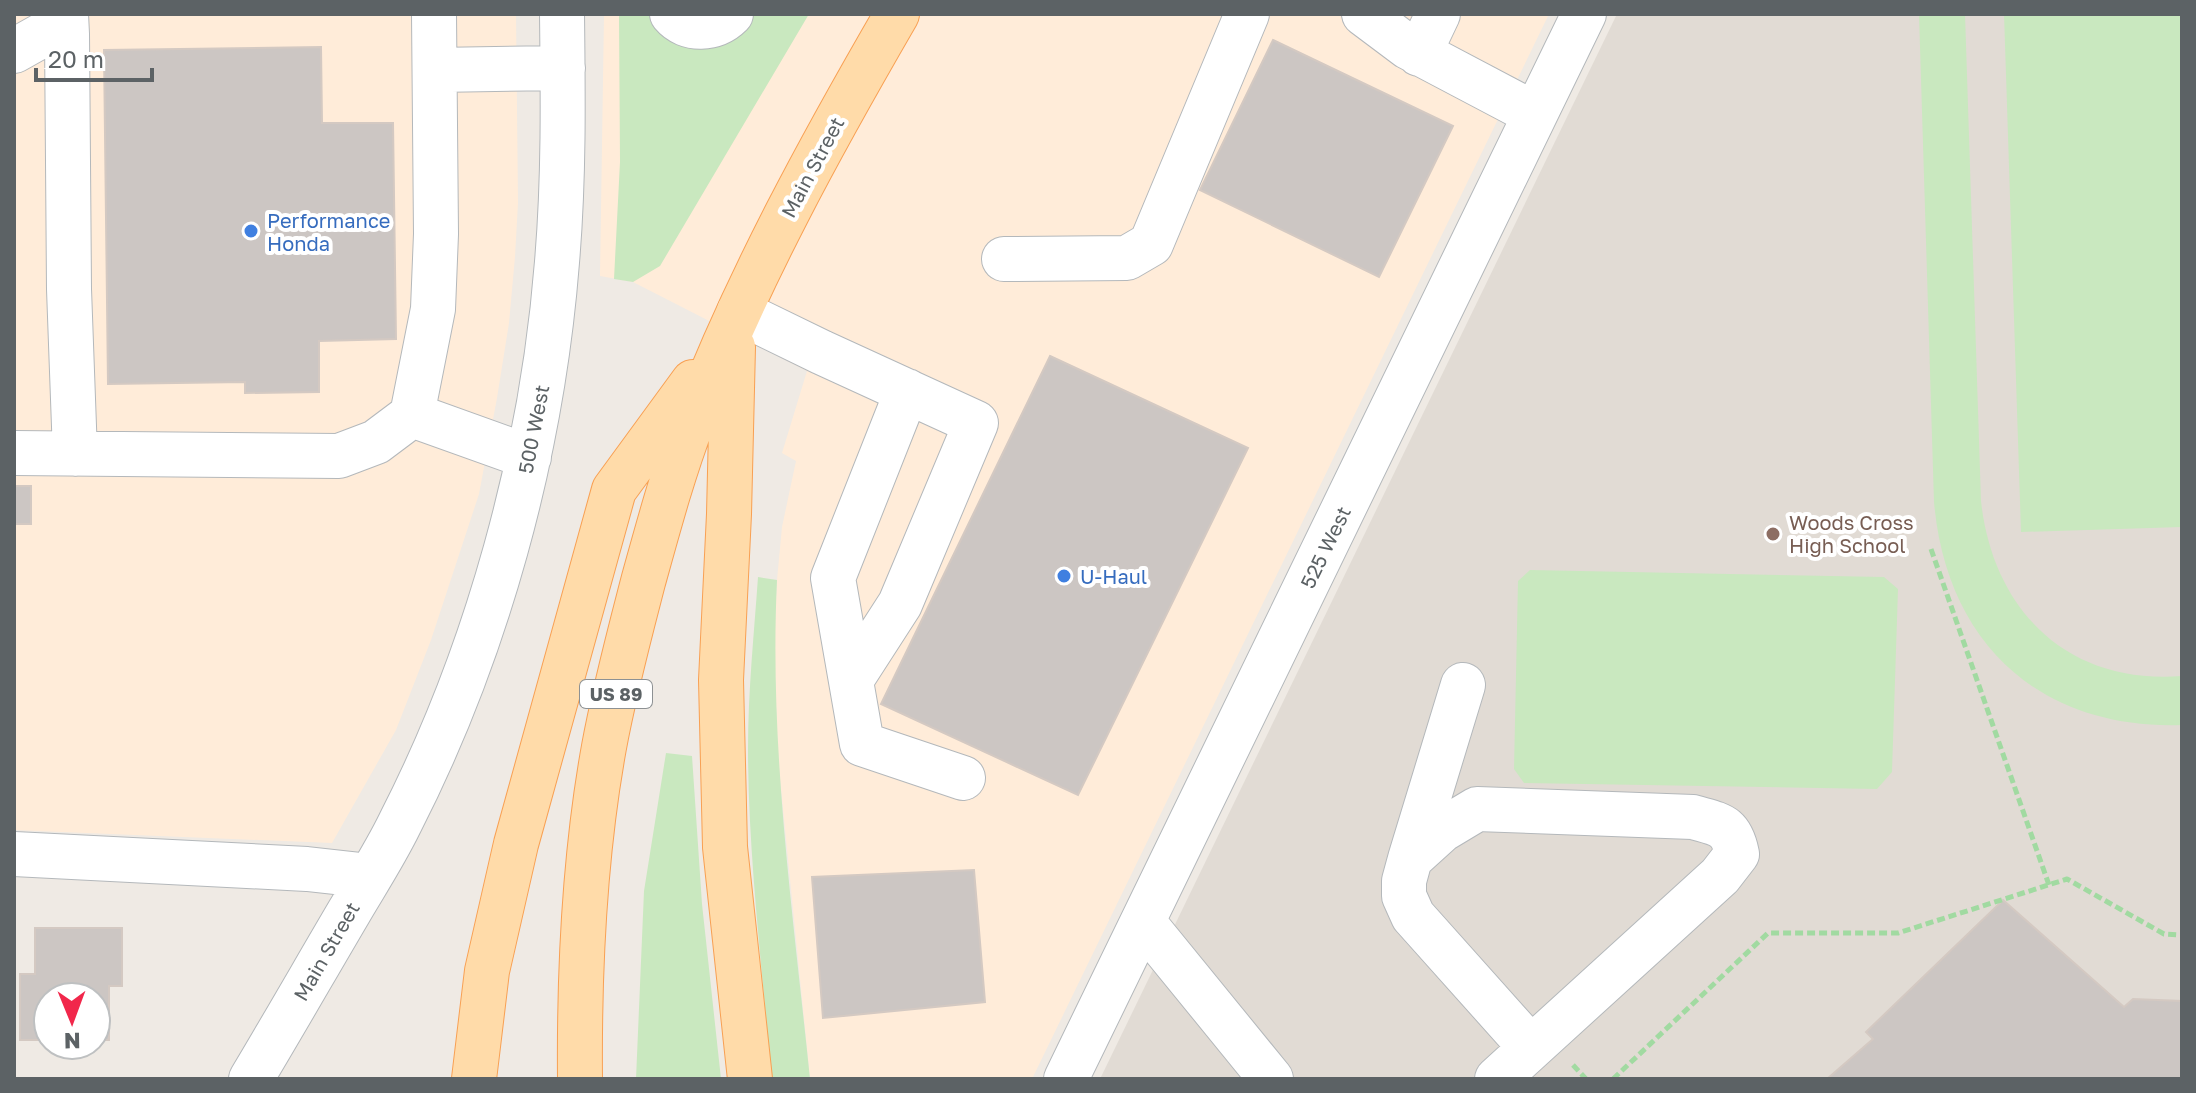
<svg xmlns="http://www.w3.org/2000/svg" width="2196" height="1093" viewBox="0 0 2196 1093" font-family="'Golos Text',sans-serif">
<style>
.commercial{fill:#ffecd9}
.education{fill:#e1dbd4}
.green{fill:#c9e8bf}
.building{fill:#ccc6c3;stroke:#d4c9c2;stroke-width:2}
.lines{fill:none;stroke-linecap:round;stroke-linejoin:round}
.minor-casing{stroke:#b4b8bb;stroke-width:46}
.major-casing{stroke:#f8a053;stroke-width:46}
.path{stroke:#a1daa1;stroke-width:5;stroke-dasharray:8 4;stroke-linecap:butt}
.minor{stroke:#fff;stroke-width:44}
.major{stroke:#ffdba9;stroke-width:44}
.shop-dot{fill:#3f7fe0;stroke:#fff;stroke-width:3}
.education-dot{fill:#8d6e63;stroke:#fff;stroke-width:3}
.labels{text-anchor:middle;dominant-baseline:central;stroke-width:8;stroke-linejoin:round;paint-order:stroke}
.shield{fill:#fff;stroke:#8d9193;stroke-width:2}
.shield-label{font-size:18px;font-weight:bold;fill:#5c6265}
.street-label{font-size:20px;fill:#5c6265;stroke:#fff}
.shop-label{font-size:20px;fill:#366cbe;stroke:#fff;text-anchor:start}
.education-label{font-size:20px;fill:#785e54;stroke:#fff;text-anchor:start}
</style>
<rect width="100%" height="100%" fill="#efeae4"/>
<path class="commercial" d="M14 14H516L518 203 515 257 509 323 497 398 479 494 431 640 396 730 332 843 14 830Z
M604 14H1549L1032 1079H810L778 759 774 644 777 580 782 527 796 461 782 453 807 371 633 282 600 276Z"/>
<path class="education" d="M1617 14H2182V1079H1100Z"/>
<path class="green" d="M619 14H809L660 266 633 282 614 279 620 162Z
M1919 14H1965L1981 501C1993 611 2068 685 2182 676V725C2039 730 1946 642 1934 502Z
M2004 14H2182V527L2021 532Z
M1530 570 1884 577 1898 589 1892 772 1877 789 1524 783 1514 769 1518 581Z
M758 577 777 580C769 747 793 913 810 1079H771C763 971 748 856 748 748 748 691 754 634 758 577Z
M666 753 692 756 702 904 721 1079H636L644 891Z"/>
<path class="building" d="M1273 40 1453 126 1379 277 1200 190Z
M321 47 322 123H393L396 339 319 341V392L245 393V382L108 384 104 50Z
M1050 356 1248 448 1078 795 881 704Z
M14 486H31V524H14Z
M974 870 985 1002 823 1018 812 877Z
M2003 900 2124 1007 2133 999 2182 1001V1079H1827L1873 1039 1866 1032Z
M35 928H122V986H109V1040H96V997H48V1040H20V974H35Z"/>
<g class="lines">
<g class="minor-casing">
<path id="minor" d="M672 14C687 32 715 30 731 14
M1364 14 1408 47 1535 114
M67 34 69 289 75 454
M14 51 46 33 67 34 66 14
M1419 54 1438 14
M436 70 563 68
M1004 259 1127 258 1151 244 1247 14
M739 312 821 352 976 423 900 604 851 680
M907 391 833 578 862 744 963 778
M412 415 529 457
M14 453 339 456 376 442 412 415 433 309 436 234 434 14
M14 854 307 869 370 876
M1410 859 1463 685
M1143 922 1271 1079
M251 1079C284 1024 316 968 349 912 366 883 385 854 400 823 487 653 542 453 557 262 564 180 563 96 562 14
M1066 1079 1584 14
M1497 1079 1720 876 1737 854C1731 824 1720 825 1693 817L1477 809 1442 830 1410 859 1404 881V896L1413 916 1531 1048"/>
</g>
<g class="major-casing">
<path id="major" d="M733 347 729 514 721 680 725 847 750 1079
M474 1079 487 971 516 844 614 490 693 382
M580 1079C579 968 584 857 604 747 614 692 629 636 643 582 658 528 673 472 693 420 748 278 821 145 897 14"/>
</g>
<path class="path" d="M1931 549 2049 885
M1573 1065 1586 1079
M1613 1079 1768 933H1898L2067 879 2164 934 2182 935"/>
<use href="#minor" class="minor"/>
<use href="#major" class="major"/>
</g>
<g class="shop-dot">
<circle cx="251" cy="231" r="8"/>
<circle cx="1064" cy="576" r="8"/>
</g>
<circle class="education-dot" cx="1773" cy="534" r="8"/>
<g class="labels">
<rect class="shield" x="580" y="680" width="72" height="28" rx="6"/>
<g class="shield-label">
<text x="616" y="694">US 89</text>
</g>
<g class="street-label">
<text transform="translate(812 167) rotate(-62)">Main Street</text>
<text transform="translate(533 429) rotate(-79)">500 West</text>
<text transform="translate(1325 547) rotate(-64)">525 West</text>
<text transform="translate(326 951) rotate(-60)">Main Street</text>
</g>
<g class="shop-label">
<text x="267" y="220">Performance<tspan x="267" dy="23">Honda</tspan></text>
<text x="1080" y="576">U-Haul</text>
</g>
<g class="education-label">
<text x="1789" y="522">Woods Cross<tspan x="1789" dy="23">High School</tspan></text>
</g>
</g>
<rect width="2196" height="1093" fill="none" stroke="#5c6265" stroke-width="32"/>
<g transform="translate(72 1021) rotate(179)"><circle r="38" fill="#ffffff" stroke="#bec0c1" stroke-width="2"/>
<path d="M0-6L14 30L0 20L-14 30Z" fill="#f1274b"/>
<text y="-12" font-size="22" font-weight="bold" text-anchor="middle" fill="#5c6265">N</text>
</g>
<path d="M36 68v12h116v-12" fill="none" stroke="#5c6265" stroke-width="4"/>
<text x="48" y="68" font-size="24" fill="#5c6265" stroke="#ffffff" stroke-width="6" paint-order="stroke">20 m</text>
</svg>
